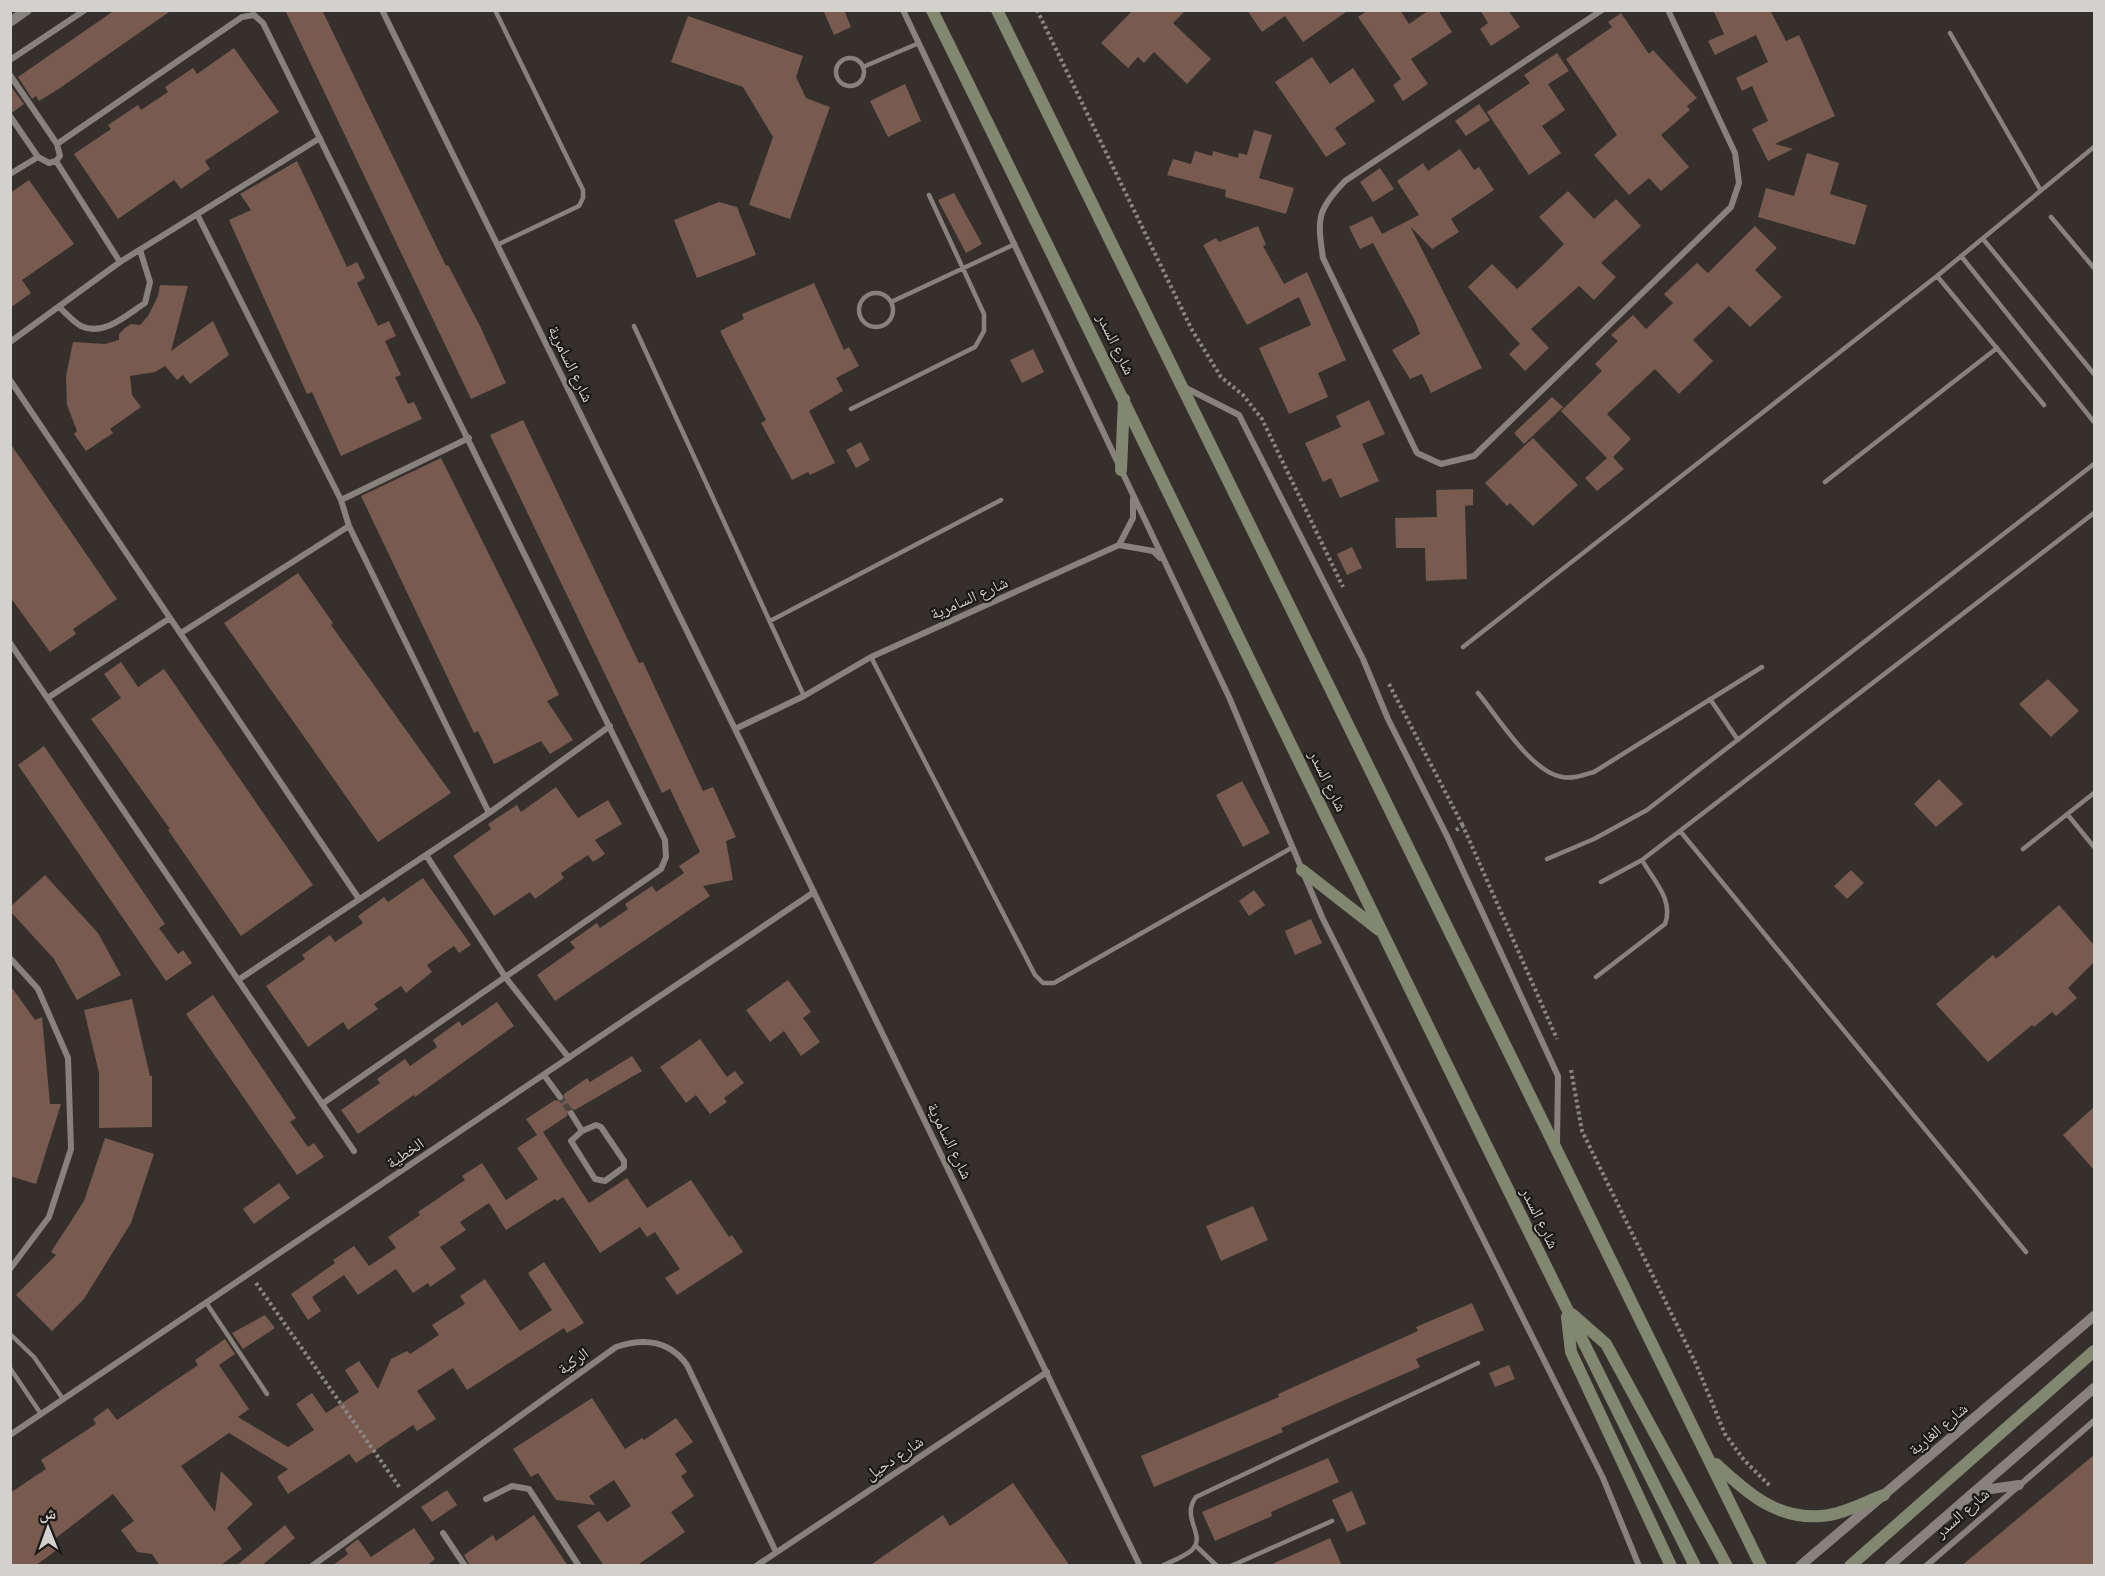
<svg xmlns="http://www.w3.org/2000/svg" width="2105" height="1576" viewBox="0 0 2105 1576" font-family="Figtree,'Noto Naskh Arabic',sans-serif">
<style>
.building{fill:#785a4e}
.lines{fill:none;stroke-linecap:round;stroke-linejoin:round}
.minor-tunnel{stroke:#4d4844;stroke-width:6;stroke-dasharray:6 3;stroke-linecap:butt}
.path{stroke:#898683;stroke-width:4;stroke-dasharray:3 3;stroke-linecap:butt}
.service{stroke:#87827c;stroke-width:4.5}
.minor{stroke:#87827c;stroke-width:6}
.tertiary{stroke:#87827c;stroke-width:10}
.secondary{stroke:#828770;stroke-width:12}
.labels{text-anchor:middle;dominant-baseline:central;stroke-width:4.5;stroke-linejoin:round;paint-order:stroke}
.street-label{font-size:16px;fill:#d3d1ce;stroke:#1b1917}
</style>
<rect width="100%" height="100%" fill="#35302c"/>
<path class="building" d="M115 10H172L60 88 39 101 36 96 32 99 18 77Z
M285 10H322L446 266 448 265 480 326 506 383 471 399Z
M823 10H844L851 27 834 35Z
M1133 10H1186L1173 23 1211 59 1187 84 1154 52 1144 63 1138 57 1128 68 1101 43Z
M1247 10H1349L1303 42 1285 16 1262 32Z
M1368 10H1400L1409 24 1429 10H1438L1452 32 1411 59 1428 84 1403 101 1393 85 1401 79 1358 17Z
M1480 10H1508L1520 27 1491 46 1480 29 1488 23Z
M1713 10H1770L1786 41 1799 35 1835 116 1775 144 1793 149 1768 161 1752 129 1768 121 1752 86 1742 91 1736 78 1768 62 1756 35 1715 55 1708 41 1724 34Z
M1621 13 1649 54 1653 50 1697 98 1687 106 1690 110 1661 135 1689 167 1661 191 1649 178 1629 195 1594 155 1617 135 1566 59 1612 27 1608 22Z
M688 16 803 56 796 77 806 98 830 107 790 219 749 205 773 137 743 87 671 62Z
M234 48 279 112 205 161 210 169 181 189 174 180 118 219 74 154 111 129 108 125 138 105 141 110 168 92 165 87 193 68 197 74Z
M1557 53 1569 71 1548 84 1565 110 1542 126 1561 153 1529 175 1487 112 1530 83 1524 75Z
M1312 57 1330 84 1353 68 1375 101 1335 128 1346 144 1326 157 1275 82Z
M905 84 921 121 888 137 870 101Z
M10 85 24 104 13 112 10 111Z
M1479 104 1490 120 1466 136 1455 121Z
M1254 130 1272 135 1259 178 1294 188 1286 214 1225 197 1226 190 1167 175 1173 159 1191 164 1195 151 1212 156 1213 151 1238 158 1239 153 1247 155Z
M1460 149 1474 170 1479 167 1494 190 1451 219 1459 232 1432 249 1410 226 1482 368 1431 393 1422 374 1410 379 1392 350 1420 334 1415 321 1373 243 1360 249 1349 227 1372 216 1382 234 1419 215 1397 181 1423 163 1428 171Z
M1807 153 1839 163 1830 194 1867 205 1855 245 1758 217 1766 188 1794 196Z
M297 161 347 267 357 262 365 278 357 283 378 326 389 321 396 336 385 341 401 375 395 377 408 404 414 402 422 419 341 456 312 392 307 394 229 220 251 210 240 194Z
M1380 168 1394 189 1373 202 1360 182Z
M29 180 74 244 22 280 31 293 10 308V193Z
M1568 191 1594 219 1616 199 1641 226 1601 263 1616 277 1594 300 1579 286 1531 329 1549 348 1525 371 1509 354 1520 344 1468 287 1492 264 1517 289 1542 266 1564 244 1539 217Z
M954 193 982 244 966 253 938 200Z
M719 202 737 207 756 255 697 278 674 220Z
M1258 226 1266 245 1263 246 1284 284 1307 272 1346 360 1318 373 1328 397 1289 414 1259 348 1311 325 1299 297 1247 325 1203 245 1216 238 1219 242Z
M1755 226 1777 248 1755 270 1782 297 1750 327 1729 306 1693 340 1713 361 1679 394 1655 369 1607 414 1631 439 1613 457 1624 469 1597 491 1585 478 1607 458 1561 411 1602 371 1595 364 1618 341 1611 335 1633 315 1646 329 1673 303 1664 294 1697 263 1708 273Z
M814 283 844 350 849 347 859 366 836 378 843 391 809 411 835 463 810 475 808 472 792 480 761 423 766 420 720 331 744 319 742 314Z
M160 285 188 286 171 351 213 321 229 355 190 384 183 375 177 380 165 366 155 372 130 376 132 395 141 407 110 429 113 433 86 451 74 434 77 431 67 405 66 376 73 342 105 344 119 340V334L125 328 131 324 140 325 148 316 158 296Z
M1033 349 1044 372 1022 383 1010 360Z
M1552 397 1563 407 1524 444 1514 433Z
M1369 400 1385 434 1362 444 1379 481 1340 498 1331 478 1323 482 1305 443 1341 427 1336 416Z
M523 420 639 663 643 662 703 791 713 787 736 837 726 841 733 880 703 886 710 896 555 1001 537 975 575 948 570 942 597 923 600 928 628 909 625 904 652 886 656 892 684 873 679 866 700 852 670 789 662 793 490 435Z
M1533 438 1578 485 1533 526 1510 503 1507 506 1485 483Z
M861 442 870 460 856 468 846 450Z
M10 443 117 599 73 629 76 634 50 652 10 597Z
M441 458 559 695 547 701 573 740 550 754 541 741 494 764 478 731 474 733 361 496Z
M1473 489V505L1465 506 1467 579 1426 581 1425 548H1396L1395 518 1437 517 1436 490Z
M1352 547 1362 568 1347 575 1337 554Z
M298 573 333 623 331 625 451 793 378 842 224 623Z
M121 662 138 687 164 669 313 885 241 936 168 830 170 829 91 719 121 698 104 674Z
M2048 679 2079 711 2051 737 2019 704Z
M44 746 165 924 159 928 178 954 183 950 192 963 166 981 18 765Z
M1939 779 1963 804 1936 827 1914 804Z
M1242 781 1270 833 1243 847 1216 795Z
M556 787 578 818 608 800 622 824 595 840 605 854 593 862 588 855 561 873 564 878 535 899 530 892 494 916 453 856 491 829 488 824 517 805 521 812Z
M1851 870 1864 883 1847 899 1834 886Z
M45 875 98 933 121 975 77 1000 54 959 10 911V907Z
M423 878 471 945 459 953 454 946 427 965 432 972 406 993 401 986 374 1004 378 1009 348 1030 343 1022 308 1047 266 986 305 959 302 955 330 935 335 942 363 923 358 916 384 897 388 902Z
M1254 890 1265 905 1249 916 1239 901Z
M2059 905 2094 945V962L2068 988 2077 998 2056 1016 2052 1012 2034 1027 2032 1025 1988 1062 1936 1004 1993 955 1996 959Z
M1311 919 1322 943 1295 955 1285 931Z
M788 980 811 1012 803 1018 820 1042 801 1056 784 1031 770 1042 746 1010Z
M10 985 35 1020 42 1017 50 1104H61L36 1184 10 1176Z
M213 995 296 1118 290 1122 308 1147 314 1143 324 1157 297 1175 186 1014Z
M132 999 150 1076H152V1127L99 1128V1073L84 1010Z
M497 1002 514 1026 415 1097 414 1095 358 1134 341 1110 380 1083 377 1079 405 1059 410 1066 437 1047 433 1040 459 1021 462 1026Z
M700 1039 727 1077 735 1071 744 1083 724 1098 727 1102 710 1114 696 1095 686 1103 660 1067Z
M632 1056 642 1071 575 1110 569 1108 567 1116 543 1132 589 1203 627 1178 647 1208 691 1180 729 1237 732 1235 743 1252 677 1295 665 1278 680 1269 655 1232 647 1237 640 1227 600 1253 563 1197 557 1201 555 1199 506 1230 489 1203 460 1222 466 1230 440 1247 456 1269 430 1287 428 1283 413 1293 396 1269 358 1295 344 1275 312 1297 321 1311 308 1320 291 1294 335 1263 333 1260 354 1246 369 1266 396 1248 388 1237 420 1215 418 1212 465 1180 462 1176 482 1163 506 1200 538 1179 517 1148 537 1135 526 1119 555 1100 563 1102 564 1094 587 1078 590 1082Z
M2094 1107V1170L2063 1135Z
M105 1138 154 1154 131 1223 84 1299 52 1331 16 1295 56 1255 51 1252 84 1201Z
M279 1183 290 1198 254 1224 243 1209Z
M1253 1206 1268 1240 1221 1261 1206 1226Z
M544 1262 584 1323 567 1333 564 1328 467 1390 453 1368 417 1391 436 1419 417 1431 413 1425 356 1463 349 1454 288 1494 277 1477 288 1469 229 1433 181 1466 215 1512 221 1471 253 1504 227 1528 242 1549 220 1566H160L152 1554 137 1552 121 1530 134 1521 113 1494 52 1541 58 1549 35 1566H10V1493L46 1469 41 1460 96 1424 93 1419 108 1408 117 1420 198 1365 195 1360 225 1339 235 1354 219 1365 249 1409 238 1417 288 1447 314 1430 296 1404 312 1393 326 1413 359 1392 345 1370 359 1361 378 1389 391 1359 407 1351 410 1354 439 1335 432 1325 465 1304 460 1296 485 1279 520 1331 552 1310 528 1273Z
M1472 1303 1484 1330 1416 1359 1420 1367 1281 1428 1283 1432 1154 1487 1141 1456 1279 1397 1278 1394 1418 1331 1416 1327Z
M265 1315 275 1328 243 1349 232 1333Z
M1509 1365 1515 1379 1495 1387 1489 1373Z
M592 1398 625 1449 642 1438 644 1440 676 1418 693 1442 675 1454 687 1472 681 1476 694 1496 671 1512 685 1532 636 1566H604L577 1526 599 1511 607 1522 631 1506 614 1480 589 1496 595 1505 556 1500 538 1473 531 1477 513 1449Z
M2094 1455V1566H1961Z
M1328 1458 1339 1482 1271 1512 1272 1516 1215 1541 1202 1512Z
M1013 1483 1070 1566H869L943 1515 950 1526Z
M447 1490 457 1505 432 1522 421 1507Z
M1352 1491 1366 1524 1347 1532 1332 1500Z
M534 1515 568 1566H470L464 1555 493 1535 496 1541Z
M285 1525 295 1538 261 1566H236Z
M414 1528 435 1559 426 1566H332L348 1554 345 1549 358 1539 371 1557Z
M1330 1538 1342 1566H1268Z"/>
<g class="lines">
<path class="minor-tunnel" d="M560 1097 571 1113"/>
<path class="path" d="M1037 10 1192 330 1221 377 1243 395 1262 419 1343 587
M1389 684 1463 826
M1456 830 1463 826 1557 1039
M1571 1070 1582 1131 1696 1364 1725 1434 1744 1460 1770 1486
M256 1283 400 1488"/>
<path class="service" d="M495 10 583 190V198L579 206 497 245
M1950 33 2040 189
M836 72a14 14 0 1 1 28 0a14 14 0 1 1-28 0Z
M863 67 919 43
M2051 217 2094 268
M1983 239 2094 374
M1961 256 2094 422
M1937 276 2044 405
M859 310a17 17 0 1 1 34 0a17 17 0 1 1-34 0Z
M891 302 1015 244
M634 326 804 696
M851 409 975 347 984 331V314L929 195
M1825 482 1997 348
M770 621 1001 500
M1463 647 1937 276 2094 147
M871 657 1035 975 1043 983H1054L1293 847
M1478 693C1498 717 1531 772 1562 777 1573 779 1584 775 1594 772L1762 667
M1710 699 1738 740
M2068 815 2094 847
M1680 831 2026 1252
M2023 849 2094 793
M1547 859 1594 839 1647 810 2094 464
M1601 882 1642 860 2094 513
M1596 977 1665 924C1674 900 1654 881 1642 860
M207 1304 267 1394
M10 1334 34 1357 63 1399
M10 1368 41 1414
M1196 1546 1217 1566
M1162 1566C1172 1561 1184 1557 1192 1550 1207 1535 1180 1518 1196 1497L1478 1363
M1231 1566 1332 1521"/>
<path class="minor" d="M382 10 735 729 1140 1566
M903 10 1229 697 1322 917 1603 1478 1639 1566
M1602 10 1345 181C1317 211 1317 217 1323 258L1417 453 1441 464 1474 456 1731 207 1739 183 1735 153 1668 10
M10 60 85 10
M10 75 57 144 60 156 56 161 49 163 38 157 10 116
M57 144 242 17 254 15 263 23 665 840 666 857 661 869 322 1104
M56 161 120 262
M10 174 38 157
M198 216 341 500 349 526 489 813
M59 307C66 313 73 322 81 326 104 337 128 314 145 303L150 282 140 250
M10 342 120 262 320 138
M10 380 359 899
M1184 387 1239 415 1363 659 1388 719 1447 836 1558 1076 1557 1143
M341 500 469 438
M1119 545 1133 518V498
M181 633 349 526
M10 643 354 1151
M49 697 170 618
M735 729 804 696 871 657 1119 545 1153 551 1160 558
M426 855 506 978 569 1058
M10 958 38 989 68 1058 71 1149 49 1217 10 1269
M238 980 489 813 610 726
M544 1075 560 1097
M571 1113 582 1131
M596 1125 601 1127 624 1161V1167L605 1181 595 1179 571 1141 582 1131Z
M10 1435 814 892
M486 1499 512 1486 529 1489 579 1566
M443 1533 465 1566
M312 1566 616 1347C643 1338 669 1340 687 1365L776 1552
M756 1566 1047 1372
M1926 1566 2094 1421"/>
<path class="tertiary" d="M10 22 27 10
M1977 1491 2019 1485
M1800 1566 2094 1316
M1889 1566 2094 1388"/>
<path class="secondary" d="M932 10C1188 528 1436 1050 1695 1566
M997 10 1761 1566
M1121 470 1124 399
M1302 870 1379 930
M1572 1314 1606 1344 1727 1566
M1567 1317 1571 1352 1671 1566
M1716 1464C1746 1492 1777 1520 1821 1516 1841 1515 1865 1502 1884 1495
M1850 1566 2094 1351"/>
</g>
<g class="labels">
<g class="street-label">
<text transform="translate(1116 344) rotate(64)">شارع السدر</text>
<text transform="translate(571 364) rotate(64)">شارع السامرية</text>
<text transform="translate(969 598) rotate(-24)">شارع السامرية</text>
<text transform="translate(1328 781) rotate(64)">شارع السدر</text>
<text transform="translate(950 1141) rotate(64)">شارع السامرية</text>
<text transform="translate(405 1153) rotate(-34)">الخطية</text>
<text transform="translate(1540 1218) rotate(64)">شارع السدر</text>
<text transform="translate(573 1361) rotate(-36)">الركية</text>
<text transform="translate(1938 1429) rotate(-40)">شارع الغارية</text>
<text transform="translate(894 1458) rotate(-34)">شارع دحيل</text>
<text transform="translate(1962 1513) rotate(-41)">شارع السدر</text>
</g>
</g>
<rect width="2105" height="1576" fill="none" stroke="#d3d1ce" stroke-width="24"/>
<g transform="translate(48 1528) rotate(359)" stroke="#1b1917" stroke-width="4.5" paint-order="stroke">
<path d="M0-4.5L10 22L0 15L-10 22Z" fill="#d3d1ce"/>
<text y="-9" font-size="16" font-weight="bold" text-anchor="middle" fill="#d3d1ce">ش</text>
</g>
</svg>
